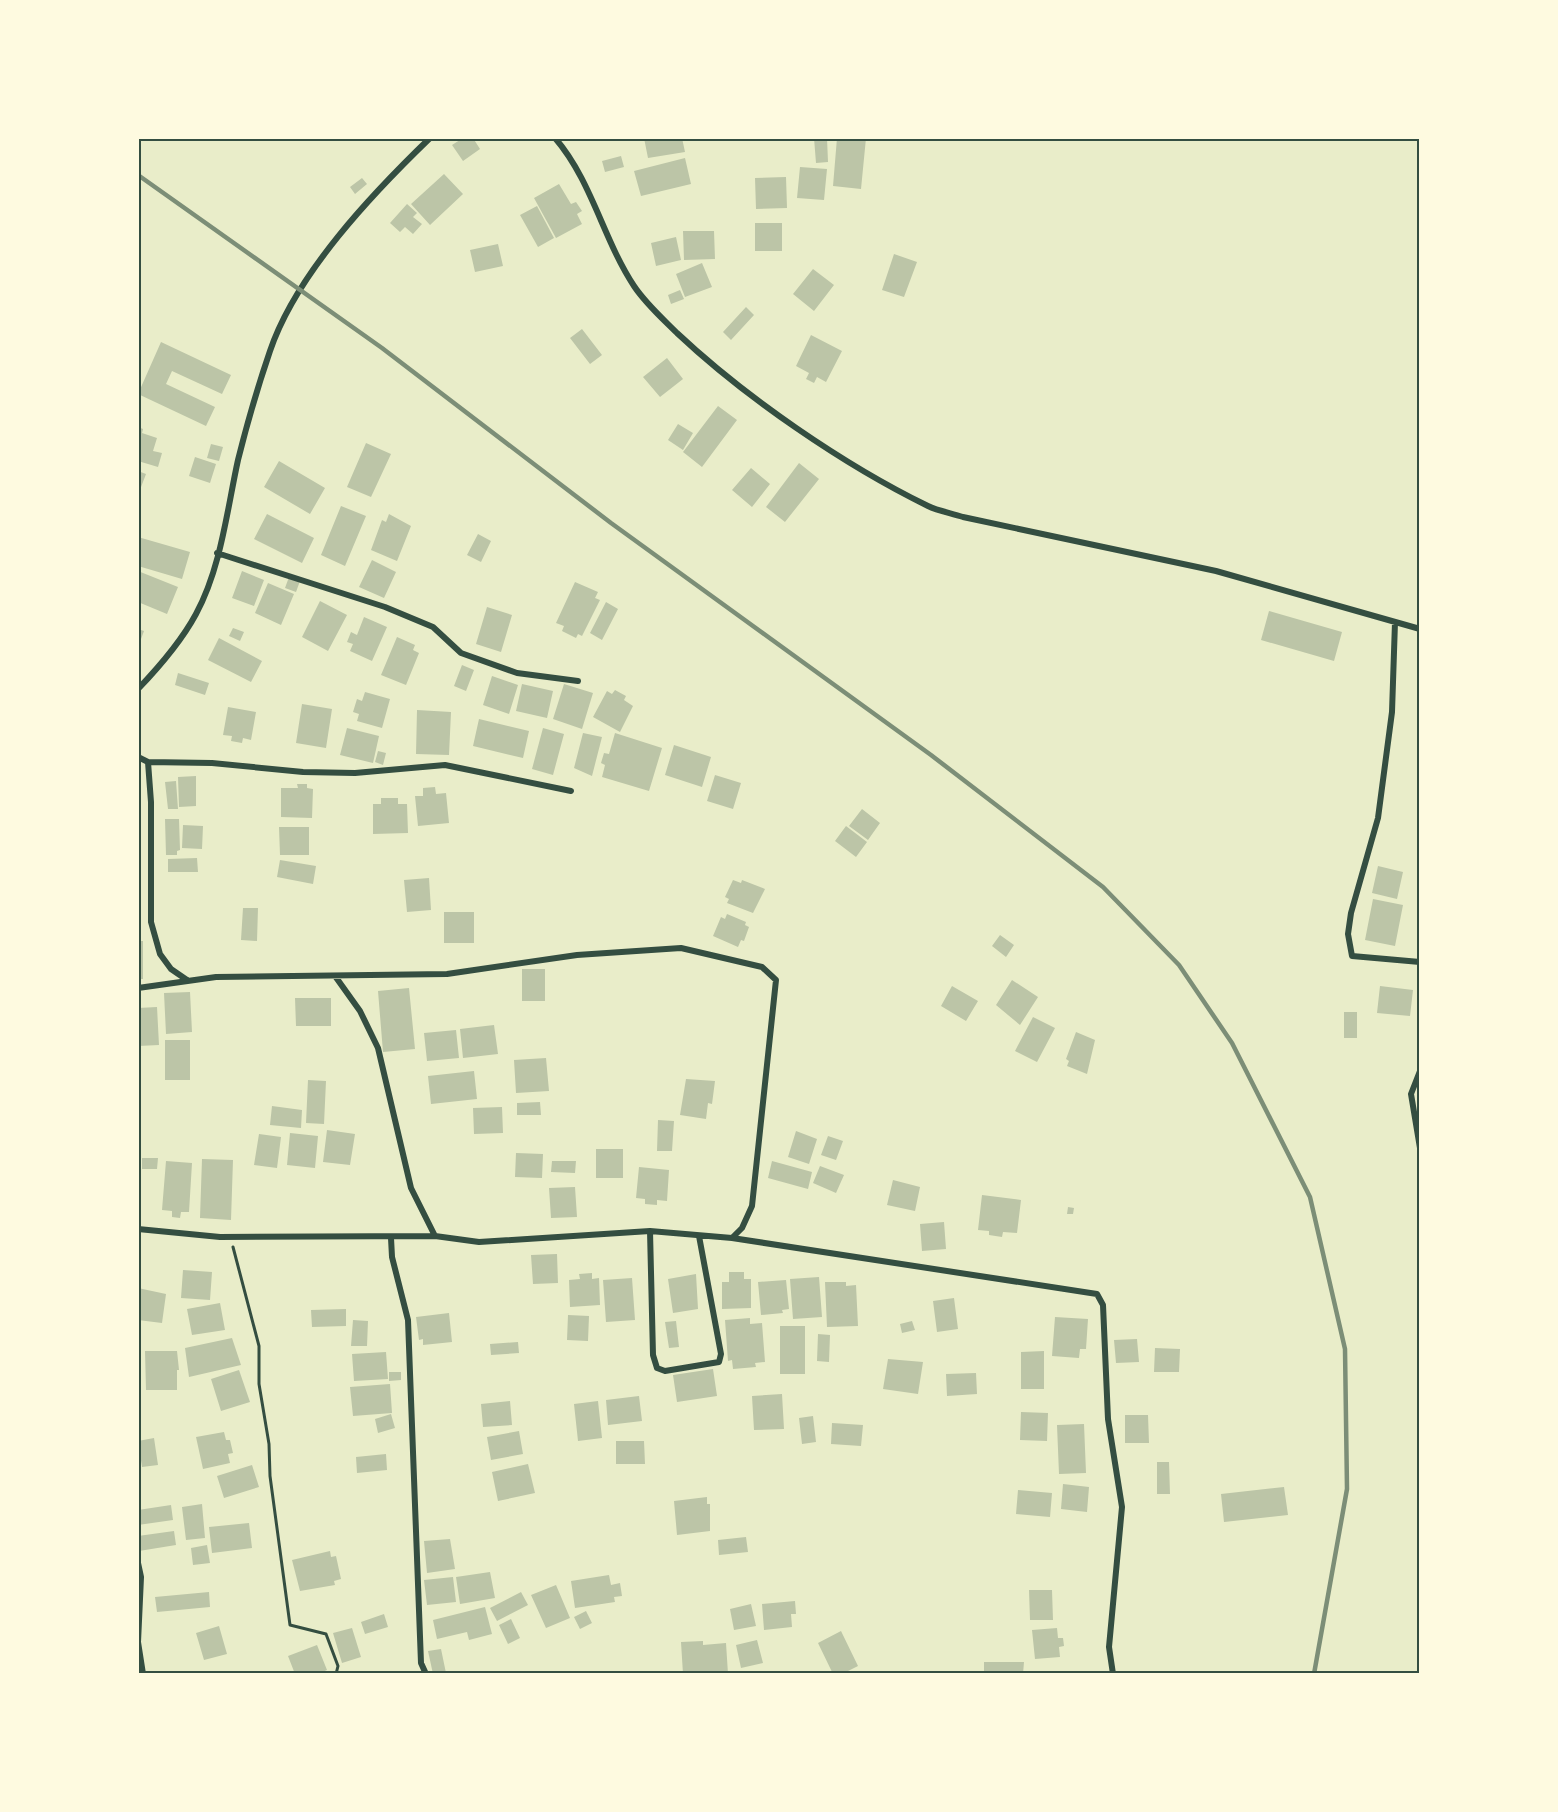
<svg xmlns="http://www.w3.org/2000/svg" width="1558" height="1812" viewBox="0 0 1558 1812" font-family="Barlow,sans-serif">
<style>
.building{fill:#bcc5a7}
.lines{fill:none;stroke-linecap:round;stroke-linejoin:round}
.path{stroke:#344e41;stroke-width:3}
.minor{stroke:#344e41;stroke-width:6}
.rail{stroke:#7c8e77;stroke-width:4.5}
.neatline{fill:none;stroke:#344e41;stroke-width:2}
</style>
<rect width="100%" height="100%" fill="#e9edc9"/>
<path class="building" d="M463 138H473L480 149 463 161 452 145Z
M644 138H682L685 152 648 158Z
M814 138H827L828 162 816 163Z
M837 138H866L861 189 833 186Z
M621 156 624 167 605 172 602 161Z
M685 158 691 184 641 196 634 171Z
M800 167 827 169 824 200 797 198Z
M444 174 463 194 430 225 411 204Z
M786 177 787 208 756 209 755 178Z
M362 178 367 184 355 194 350 187Z
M559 184 571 204 576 202 582 211 577 214 582 224 556 238 534 198Z
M407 204 417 213 413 217 422 224 413 234 405 227 400 232 390 223Z
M537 206 554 238 538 247 520 215Z
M755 223H782V251H755Z
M683 231H714L715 259 684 260Z
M676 237 681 260 656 266 651 243Z
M498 244 503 266 475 272 470 250Z
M894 254 917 262 904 297 882 290Z
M702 263 712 287 685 297 676 274Z
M813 269 834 285 814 311 793 294Z
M680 290 684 299 671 304 668 295Z
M746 307 754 315 731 340 723 332Z
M582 329 602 355 590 364 570 338Z
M811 335 842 351 826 382 817 377 814 383 806 379 809 373 796 366Z
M161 342 231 375 222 394 172 371 166 384 215 407 206 426 138 394Z
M667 358 683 379 660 397 643 377Z
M718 406 737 420 702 467 683 452Z
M678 424 693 433 683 450 668 440Z
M138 427 143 429 142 433 157 438 153 451 162 453 158 467 138 461Z
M366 443 391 454 371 497 347 487Z
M211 444 223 447 219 461 207 458Z
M195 457 216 464 210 483 189 476Z
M279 461 325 488 310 514 264 487Z
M799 463 819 479 785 522 766 507Z
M751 468 770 484 752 507 732 490Z
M138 471 146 474 138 495Z
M341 506 366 516 345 566 321 555Z
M267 514 314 538 302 563 254 539Z
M389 514 411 526 397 561 371 550 382 520 386 522Z
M478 534 491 541 481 562 467 555Z
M138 537 190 552 182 579 138 566Z
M372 560 396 572 384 598 359 587Z
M138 571 178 587 167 614 138 602Z
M242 571 264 580 254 606 232 598Z
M289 577 300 581 296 592 285 588Z
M575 582 598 592 595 598 600 600 582 636 578 634 576 638 562 631 564 626 556 623Z
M268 583 294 594 281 625 255 613Z
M320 601 347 615 328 651 302 637Z
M606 602 618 609 602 640 590 633Z
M487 607 512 615 501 652 476 644Z
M1269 611 1342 632 1334 661 1261 640Z
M364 617 387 627 372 661 350 651 353 644 347 642 351 632 357 635Z
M233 628 244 632 240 641 229 636Z
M138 629 144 631 138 647Z
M397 637 415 645 413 650 419 653 406 685 381 675Z
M219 638 262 661 251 682 208 660Z
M462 665 474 670 466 691 454 686Z
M178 673 209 683 205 695 175 685Z
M492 676 518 685 509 714 483 705Z
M522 684 553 691 547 718 516 711Z
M564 684 593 693 582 729 553 719Z
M615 690 626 696 624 700 633 706 620 732 593 717 607 691 612 694Z
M365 692 390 699 382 728 357 721 359 714 353 712 357 699 362 701Z
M302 704 332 709 326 748 296 743Z
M228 707 256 712 251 740 243 738 242 743 231 741 232 736 223 735Z
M417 710 451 712 449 755 416 754Z
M479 719 529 731 523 758 473 746Z
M347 728 379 736 373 763 340 755Z
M543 728 564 734 553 775 532 769Z
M583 733 602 737 592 776 574 768Z
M615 733 662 748 649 791 602 777 605 765 601 763 604 753 609 754Z
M674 745 711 757 702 787 665 775Z
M378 751 386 753 383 765 375 762Z
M715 775 741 783 733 809 707 801Z
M196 776V806L179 807 178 777Z
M176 781 178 809H168L165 782Z
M297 784H307V788L313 789 312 818 281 817V788H298Z
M435 787 436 794 446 793 449 823 418 826 415 796H423V788Z
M381 798H398V804H407L408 833 373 834V804H381Z
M862 809 880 823 868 840 849 826Z
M165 819H179L180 850 177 851V855H166Z
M183 825 203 826 202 849 182 848Z
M846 826 867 842 856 857 835 841Z
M279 827H309V855H280Z
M197 858 198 872H168V859Z
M280 860 316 866 313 884 277 877Z
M1378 866 1403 872 1397 899 1372 893Z
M429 878 431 910 407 912 404 880Z
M733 880 741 883 742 880 765 889 753 913 727 903 729 899 725 897Z
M1373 899 1403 905 1395 946 1365 940Z
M243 908H258L257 941 241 940Z
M444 912H474V943H444Z
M727 914 746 922 745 925 749 927 744 941 741 940 738 947 713 936 721 917 725 919Z
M1000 935 1014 945 1006 957 992 946Z
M138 941H143V979H138Z
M522 969H545V1001H522Z
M1012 980 1038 997 1020 1025 996 1005Z
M952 986 978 1001 966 1021 941 1006Z
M1380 986 1413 990 1410 1016 1377 1013Z
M409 988 415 1049 383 1052 378 991Z
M190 992 192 1032 166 1034 164 993Z
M295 998H331V1026H296Z
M157 1007 159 1045 138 1046V1008Z
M1344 1012H1357V1038H1344Z
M1033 1017 1055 1028 1037 1062 1015 1051Z
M494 1025 498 1054 463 1058 460 1029Z
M456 1030 459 1058 427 1061 424 1033Z
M1076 1032 1095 1040 1087 1074 1067 1066 1069 1061 1066 1059Z
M165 1040H190V1080H165Z
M546 1058 549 1091 516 1093 514 1060Z
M474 1071 477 1099 431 1104 428 1076Z
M686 1079 715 1081 712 1104 708 1103 706 1119 680 1115Z
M308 1080 326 1081 324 1124 306 1123Z
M540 1102 541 1115H517V1103Z
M272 1106 302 1110 301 1128 270 1125Z
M502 1107 503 1133 474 1134 473 1108Z
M658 1120 674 1121 672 1151H657Z
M327 1130 355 1134 350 1165 323 1162Z
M796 1131 817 1139 809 1164 788 1157Z
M290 1133 318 1136 315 1168 287 1165Z
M259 1134 281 1137 277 1168 254 1165Z
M828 1136 843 1141 836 1160 821 1155Z
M596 1149H623V1178H596Z
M516 1153 543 1154 542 1178 515 1177Z
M142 1158H158L157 1169H142Z
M202 1159 233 1160 231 1220 200 1218Z
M166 1161 192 1163 189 1212H181L180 1218 172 1217V1211L162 1210Z
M552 1161H576L575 1173 551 1172Z
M772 1161 812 1172 808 1189 768 1178Z
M820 1166 844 1175 836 1193 813 1183Z
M639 1167 669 1170 667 1201 657 1200V1205L645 1204V1199L636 1198Z
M893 1180 920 1187 915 1211 887 1205Z
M575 1187 577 1217 551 1218 549 1188Z
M982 1195 1021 1200 1017 1233 1003 1232 1002 1237 989 1235V1231L978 1230Z
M1068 1207 1074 1208 1073 1214H1067Z
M944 1222 946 1249 922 1251 920 1224Z
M557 1254 558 1283 533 1284 531 1255Z
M183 1270 212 1272 210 1300 181 1298Z
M729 1272H744V1279H751V1308L722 1309V1282H729Z
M592 1273V1279L599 1278 600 1305 570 1307 569 1280 580 1279 579 1274Z
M696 1274 698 1309 673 1313 668 1279Z
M819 1277 822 1317 793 1319 790 1279Z
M632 1278 635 1320 606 1322 603 1280Z
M786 1280 789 1309 782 1310 783 1313 761 1315 758 1282Z
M825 1282H846V1286L856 1285 858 1326 827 1327Z
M138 1288 166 1294 162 1323 138 1320Z
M954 1298 958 1329 937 1332 933 1301Z
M220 1303 225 1330 192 1335 187 1309Z
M346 1309V1326L312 1327 311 1310Z
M449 1313 452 1342 423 1345V1339L419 1340 416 1317Z
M568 1315 589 1316 588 1341 567 1340Z
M1055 1317 1088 1319 1086 1349H1080L1079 1358 1052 1356Z
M750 1318V1324L762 1323 765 1362 755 1363 756 1367 733 1369 732 1360 728 1361 725 1320Z
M353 1320 368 1321 367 1346H351Z
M676 1321 679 1347 669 1348 665 1322Z
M912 1321 915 1330 902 1333 900 1324Z
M780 1326H805V1374H780Z
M818 1334 830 1335 829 1362 817 1361Z
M232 1338 241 1365 189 1377 185 1348Z
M1137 1339 1139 1362 1116 1363 1114 1340Z
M518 1342 519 1353 491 1355 490 1344Z
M1155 1348 1180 1349 1179 1372H1154Z
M145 1351H177L179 1370H177V1390H146Z
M1044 1351V1389H1021V1352Z
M386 1352 388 1379 354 1381 352 1354Z
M888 1359 923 1362 918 1394 883 1389Z
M713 1369 717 1396 677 1402 673 1375Z
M239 1370 250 1402 221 1411 211 1379Z
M389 1372H401V1380L389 1381Z
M976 1373 977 1394 947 1396 946 1374Z
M390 1384 392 1413 353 1416 350 1387Z
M782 1394 784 1429 754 1430 752 1396Z
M639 1396 642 1421 608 1425 606 1400Z
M510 1401 512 1425 483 1427 481 1404Z
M598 1401 602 1438 578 1441 574 1404Z
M1021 1412 1048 1413 1047 1441 1020 1440Z
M391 1414 395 1428 378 1433 375 1419Z
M1125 1415H1148L1149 1443H1125Z
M813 1416 816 1442 802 1444 799 1418Z
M832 1423 863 1425 861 1446 831 1444Z
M1084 1424 1086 1473 1059 1474 1057 1425Z
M519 1431 523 1454 491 1460 487 1437Z
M224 1432 226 1440H230L233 1453 228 1454 230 1463 203 1469 196 1437Z
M154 1438 158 1465 142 1467 138 1441Z
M616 1441H644L645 1464H616Z
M386 1454 387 1470 357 1473 356 1457Z
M1157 1462H1169L1170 1494H1157Z
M528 1464 535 1493 498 1501 492 1472Z
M252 1465 259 1487 224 1498 217 1476Z
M1063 1484 1089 1487 1087 1512 1061 1509Z
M1284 1487 1288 1515 1224 1522 1221 1494Z
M1018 1490 1052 1493 1050 1517 1016 1514Z
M707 1497V1504H710V1531L677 1535 674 1501Z
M202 1504 205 1538 186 1540 182 1507Z
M171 1505 173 1520 138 1525V1510Z
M249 1523 252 1548 212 1553 209 1527Z
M174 1531 176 1545 139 1551 138 1536Z
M746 1537 748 1552 719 1555 718 1540Z
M450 1539 455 1569 427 1573 424 1541Z
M207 1545 210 1563 193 1565 191 1548Z
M330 1551 331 1557 336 1556 341 1579 334 1581 335 1585 300 1591 292 1560Z
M490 1572 495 1598 460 1604 456 1577Z
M609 1575 611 1585 620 1583 622 1596 614 1597 615 1602 575 1608 571 1581Z
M453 1577 456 1602 427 1605 424 1580Z
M556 1585 570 1618 546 1628 531 1595Z
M1029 1590H1052L1053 1620H1030Z
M209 1592 210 1607 157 1612 155 1597Z
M521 1592 528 1605 497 1621 490 1608Z
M795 1601 796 1614H791L792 1627 764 1630 762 1604Z
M751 1604 756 1626 734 1630 730 1609Z
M485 1607 492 1634 469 1640 467 1632 437 1639 433 1620Z
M586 1611 592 1623 580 1629 574 1617Z
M384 1614 388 1627 365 1634 361 1622Z
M511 1619 520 1638 508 1644 499 1625Z
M219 1626 227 1654 204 1660 196 1633Z
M352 1628 361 1657 342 1663 333 1633Z
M1057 1628 1058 1638H1063L1064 1646 1059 1647 1060 1657 1035 1659 1032 1630Z
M841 1631 858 1666 848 1671 850 1674H833L818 1643Z
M757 1640 763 1663 741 1668 736 1645Z
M703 1641V1645L726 1643 728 1674H683L681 1642Z
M317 1645 327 1670 318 1674H295L288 1656Z
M441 1649 446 1673 433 1674 428 1651Z
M984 1662H1024L1023 1674H984Z"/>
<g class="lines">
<path class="path" d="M233 1247 259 1346V1384L269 1444 270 1476 290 1625 326 1634 338 1666 336 1674"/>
<path class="minor" d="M555 138C592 181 603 239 634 286 646 304 662 318 677 333 745 397 844 465 928 506 938 511 951 513 963 517L1216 571 1420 629
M217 553 385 607 433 627 461 653 517 673 578 681
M1395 622 1392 712 1378 818 1351 913 1348 934 1352 956 1420 962
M138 689C160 666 181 642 196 614 221 568 227 510 238 460 247 424 258 386 270 351 296 274 372 194 430 138
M138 757 148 762 212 763 303 772 355 773 445 765 571 791
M148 762 151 802V922L160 954 171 969 187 980
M335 976 360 1011 378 1048 411 1188 435 1236
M138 988 216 977 447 974 577 955 681 948 762 967 776 980 752 1206 742 1228 732 1238 650 1231 479 1242 435 1236 220 1237 138 1229
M1420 1071 1411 1094 1420 1148
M650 1231 653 1355 657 1368 665 1371 719 1362 721 1354 699 1236
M391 1238 392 1257 408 1320 421 1663 426 1674
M732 1238 1097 1294 1103 1305 1108 1419 1122 1507 1109 1647 1113 1674
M138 1563 141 1577 138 1642 143 1674"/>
<path class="rail" d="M138 175 382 348 611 523 931 755 1103 887 1179 965 1232 1043 1310 1197 1345 1349 1347 1489 1314 1674"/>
</g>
<rect width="1558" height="1812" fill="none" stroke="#fefae0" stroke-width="279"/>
<rect x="140" y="140" width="1278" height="1532" class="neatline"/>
</svg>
